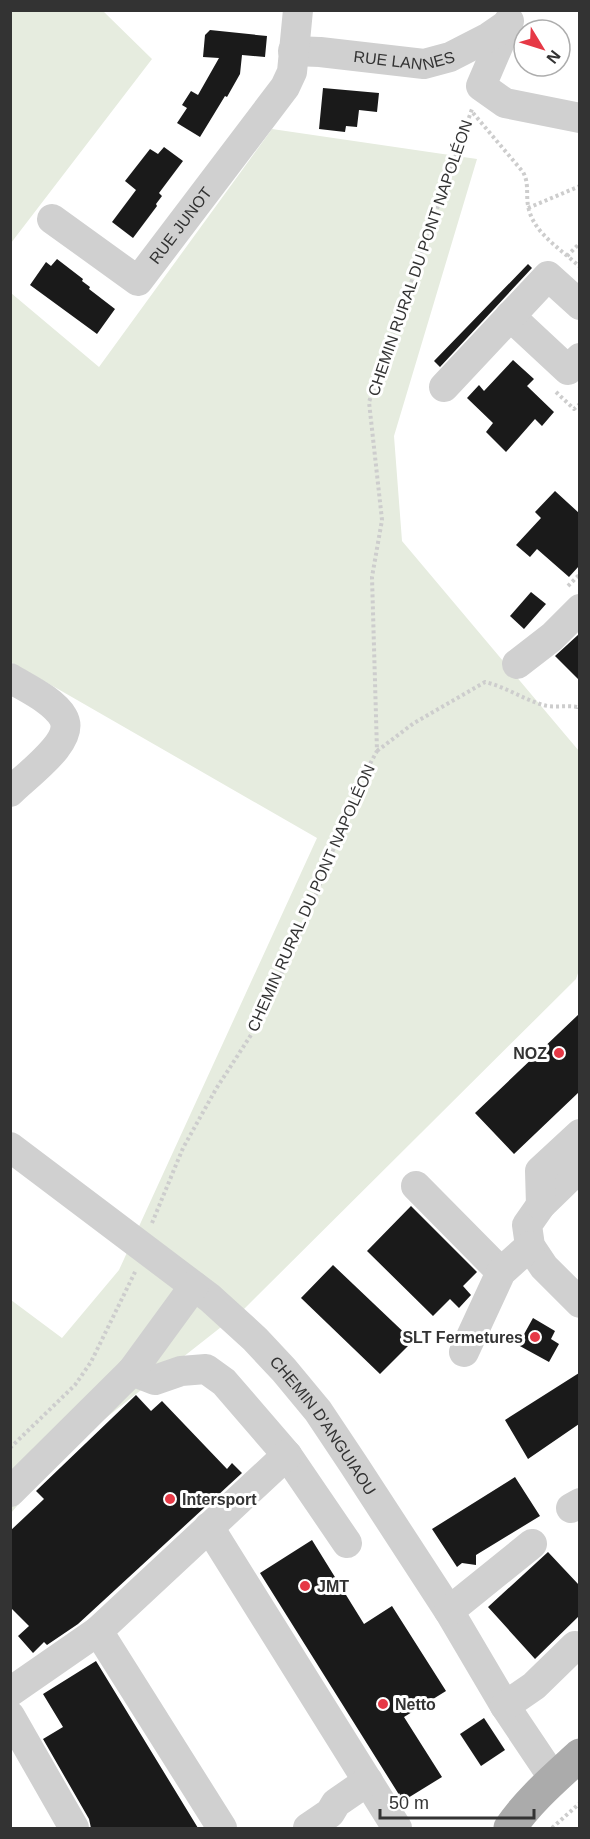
<svg xmlns="http://www.w3.org/2000/svg" width="590" height="1839" viewBox="0 0 590 1839" font-family="Arial,sans-serif">
<style>
.green{fill:#e6ecdf}
.building{fill:#1a1a1a}
.lines{fill:none;stroke-linecap:round;stroke-linejoin:round}
.path{stroke:#cdcdcd;stroke-width:4;stroke-dasharray:3 3;stroke-linecap:butt}
.minor{stroke:#d0d0d0;stroke-width:30}
.major{stroke:#ababab;stroke-width:33}
.poi-dot{fill:#e63946;stroke:#fff;stroke-width:2}
.labels{text-anchor:middle;dominant-baseline:central;stroke-width:6;stroke-linejoin:round;paint-order:stroke}
.street-label{font-size:16px;fill:#333;stroke:#fff}
.poi-label{font-size:16px;font-weight:bold;fill:#333;stroke:#fff;text-anchor:start}
</style>
<rect width="100%" height="100%" fill="#fff"/>
<path class="green" d="M11 10 103 11 152 59 11 243Z
M272 129 477 159 394 436 402 541 579 751 580 967 576 979 244 1309 65 1450 11 1513V1300L62 1338 119 1270 317 838 11 662V293L99 367Z"/>
<path class="building" d="M210 30 267 36 265 57 242 55 240 74 227 97 225 96 200 137 177 123 187 108 182 105 191 91 198 95 219 58 203 57 205 35Z
M323 88 379 93 377 112 359 110 357 127 346 126 345 132 319 129Z
M164 147 183 161 159 193 162 196 156 204 157 206 133 238 112 222 136 190 125 181 150 149 158 154Z
M57 259 83 279 82 281 90 287 89 289 115 309 97 334 30 285 46 262 51 266Z
M528 264 532 268 440 367 434 361Z
M513 360 534 379 527 386 554 412 542 426 535 419 506 452 486 432 493 423 467 398 479 385 484 391Z
M555 491 579 513V566L569 577 537 549 530 557 516 545 541 518 535 512Z
M531 592 546 604 524 629 510 616Z
M579 634V680L555 656Z
M579 1014V1092L514 1154 475 1113Z
M411 1206 477 1272 463 1286 471 1295 459 1308 450 1299 433 1316 367 1251Z
M333 1265 413 1341 380 1374 301 1298Z
M533 1318 555 1331 551 1339 559 1344 549 1362 518 1345Z
M579 1373V1424L528 1459 505 1420Z
M136 1395 151 1411 162 1401 227 1469 232 1463 242 1473 78 1624 47 1645 44 1642 33 1653 18 1636 29 1626 10 1607V1531L44 1499 36 1491Z
M515 1477 540 1516 476 1555V1565L462 1563 457 1567 432 1529Z
M312 1540 364 1624 392 1606 446 1691 404 1717 442 1777 403 1801 260 1573Z
M548 1552 579 1585V1616L535 1659 488 1607Z
M96 1661 198 1828H91L89 1819 43 1739 63 1727 43 1694Z
M484 1718 505 1750 481 1766 460 1734Z"/>
<g class="lines">
<path class="path" d="M473 113 523 172C530 185 525 196 529 210 535 234 562 250 580 267
M528 208 580 186
M567 256 580 243
M556 392 574 409 580 404
M568 586 580 574
M377 751 414 723 485 682C506 687 523 699 543 705 553 708 566 705 577 707L580 704
M152 1223 183 1148 216 1089 260 1021 307 917 358 786 377 751 372 577 382 520 369 402 472 109
M10 1448 75 1385 91 1362 136 1270
M552 1828 580 1803"/>
<g class="minor">
<path d="M509 21 481 86 505 103 580 118"/>
<path id="s1" d="M293 51 320 52 424 64 450 57 489 37 508 24"/>
<path id="s2" d="M52 219 138 281 285 87 292 72 298 10"/>
<path d="M510 316 568 370 580 358"/>
<path d="M444 387 548 276 580 305"/>
<path d="M517 664 552 637 580 609"/>
<path d="M10 678C26 688 53 700 63 717 77 741 25 776 10 792"/>
<path id="s3" d="M10 1147 210 1298 255 1339 284 1370 318 1411 354 1465 449 1611 505 1706 554 1779"/>
<path d="M580 1167 541 1205 527 1225 530 1246 544 1267 580 1303"/>
<path d="M416 1186 501 1272"/>
<path d="M541 1205 540 1171 580 1134"/>
<path d="M464 1352 501 1272 530 1246"/>
<path d="M132 1371 155 1380 181 1371 206 1369 224 1382 287 1455 347 1543"/>
<path d="M10 1492 132 1371 194 1286"/>
<path d="M571 1508 580 1503"/>
<path d="M209 1527 397 1828"/>
<path d="M449 1611 532 1544"/>
<path d="M10 1692 98 1631"/>
<path d="M505 1706 534 1686 575 1646"/>
<path d="M10 1716 74 1828"/>
<path d="M222 1828 98 1631 287 1455"/>
<path d="M308 1828 330 1813 336 1803 368 1781"/>
</g>
<path class="major" d="M510 1828C528 1801 555 1778 580 1755"/>
</g>
<g class="poi-dot">
<circle cx="559" cy="1053" r="6"/>
<circle cx="535" cy="1337" r="6"/>
<circle cx="170" cy="1499" r="6"/>
<circle cx="305" cy="1586" r="6"/>
<circle cx="383" cy="1704" r="6"/>
</g>
<g class="labels">
<g class="street-label">
<text stroke="none"><textPath href="#s1" startOffset="112">RUE LANNES</textPath></text>
<text stroke="none"><textPath href="#s2" startOffset="176">RUE JUNOT</textPath></text>
<text transform="translate(420 258) rotate(-71)">CHEMIN RURAL DU PONT NAPOLÉON</text>
<text transform="translate(311 898) rotate(-66)">CHEMIN RURAL DU PONT NAPOLÉON</text>
<text stroke="none"><textPath href="#s3" startOffset="422">CHEMIN D'ANGUIAOU</textPath></text>
</g>
<g class="poi-label">
<text x="547" y="1053" text-anchor="end">NOZ</text>
<text x="523" y="1337" text-anchor="end">SLT Fermetures</text>
<text x="182" y="1499">Intersport</text>
<text x="317" y="1586">JMT</text>
<text x="395" y="1704">Netto</text>
</g>
</g>
<rect width="590" height="1839" fill="none" stroke="#333333" stroke-width="24"/>
<g transform="translate(542 48) rotate(128)"><circle r="28" fill="#ffffff" stroke="#adadad" stroke-width="1.5"/>
<path d="M0-4.5L10 22L0 15L-10 22Z" fill="#e63946"/>
<text y="-9" font-size="16" font-weight="bold" text-anchor="middle" fill="#333333">N</text>
</g>
<path d="M380 1809v9h154v-9" fill="none" stroke="#333333" stroke-width="3"/>
<text x="389" y="1809" font-size="18" fill="#333333" stroke="#ffffff" stroke-width="4.5" paint-order="stroke">50 m</text>
</svg>
